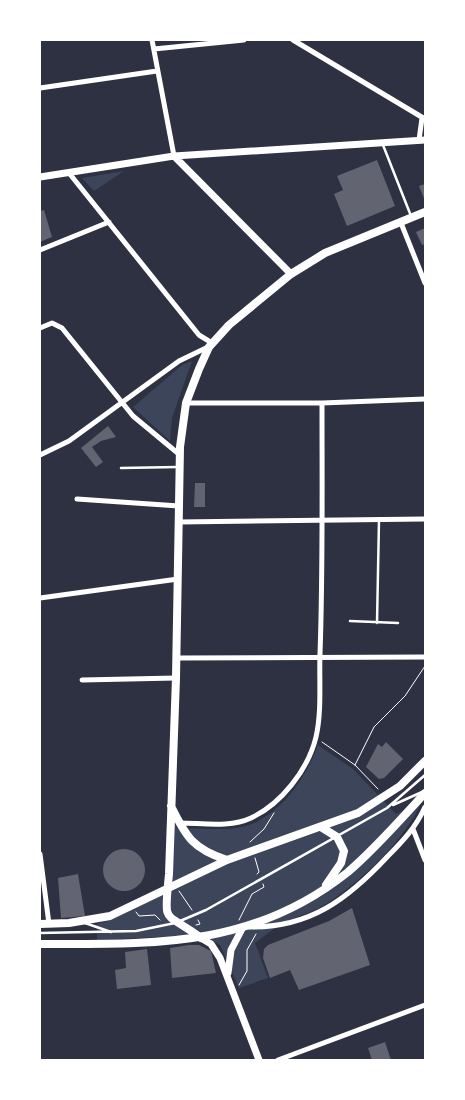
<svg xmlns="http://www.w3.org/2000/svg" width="465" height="1100" viewBox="0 0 465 1100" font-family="Quicksand,sans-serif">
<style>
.green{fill:#3c4559}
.building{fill:#626471}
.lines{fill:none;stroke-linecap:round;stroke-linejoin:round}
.path{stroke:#fff;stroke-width:1}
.service{stroke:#fff;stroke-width:2.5}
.minor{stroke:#fff;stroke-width:5}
.secondary{stroke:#fff;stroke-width:7}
.primary{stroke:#fff;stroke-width:8}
</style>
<rect width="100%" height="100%" fill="#2d3142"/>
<path class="green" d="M124 171 94 191 82 178Z
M192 361 172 418 170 441 133 407 182 365Z
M318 745 353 769 396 814 422 801C405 840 362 881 326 904 314 912 300 915 287 921 276 926 265 936 255 943L268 978 239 988 220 945 203 935 97 940V924L113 919 172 890 174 822 177 828C198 828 222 831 242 827 279 818 306 778 318 745Z"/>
<path class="building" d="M377 160 395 206 347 226 334 194 343 190 337 176Z
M425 184V201L419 186Z
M44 210 52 237 40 242V211Z
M425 228V244L422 245 416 232Z
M108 426 116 437 101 441 92 447 103 462 96 467 81 448Z
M195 483H205V507H194Z
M386 742 403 759 384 778 379 779 366 767 378 744 382 747Z
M103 870a21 21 0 1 1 42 0a21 21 0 1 1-42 0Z
M78 874 85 916 61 918 58 878Z
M352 908 370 965 299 990 290 970 270 978 263 958 264 949 268 945 329 921Z
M189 945H199L211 951 216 973 172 978 170 948Z
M147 949 151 985 117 989 115 970 126 968 125 952Z
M385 1042 391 1060H372L368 1048Z"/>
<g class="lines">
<path class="path" d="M322 742 355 765 378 789
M355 765 374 727 405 696 425 666
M250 842 264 829 274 813
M255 858 259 872 257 874
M179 891 192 910
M136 912 139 916 155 915 160 920
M239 920 252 894 264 887 263 884
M196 925 200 924 198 920
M239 985 247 971V950L256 934"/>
<path class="service" d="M383 145 411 216
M121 468 178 467
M350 621 398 623
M377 623 379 520
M393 805 422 792
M180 921 206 910 387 808 425 775
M85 923 111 932
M40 933 136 931 175 923"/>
<path class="minor" d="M152 40 174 156
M293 40 425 119
M154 49 244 40
M40 88 157 71
M419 140 422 118
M69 173 199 335 212 343
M401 223 425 283
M40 250 109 222
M40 328 52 323 62 328 133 416 180 455
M186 403H322L425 399
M40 455 69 441 179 361 208 347
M77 499 179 506
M179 522 425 519
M40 598 178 579
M177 658 425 657
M82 680 176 678
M179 823C202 823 230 828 251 818 281 804 308 770 316 737 322 711 319 680 320 654 323 570 322 486 322 403
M413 829 425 860
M40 854 49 924
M249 927C310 928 348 899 388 856 403 841 416 827 425 807
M278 1060 425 1005"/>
<path class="secondary" d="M174 156 291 274
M40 177 174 156 425 140
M201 938 211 944 220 958 259 1060
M228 973 231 950 242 929"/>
<path class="primary" d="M171 806C186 837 193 849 227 860
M321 827 337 837 344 851 341 863 326 885
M40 924 69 923 110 916 227 860 358 813 400 786 425 761
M201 938C163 909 164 928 169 874L176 678 180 447 186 403 199 369 209 347 229 325 291 274 325 253 425 212
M40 944C155 944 253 948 348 872 376 848 400 820 425 793"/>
</g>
<rect width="465" height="1100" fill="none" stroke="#ffffff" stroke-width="82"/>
</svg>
